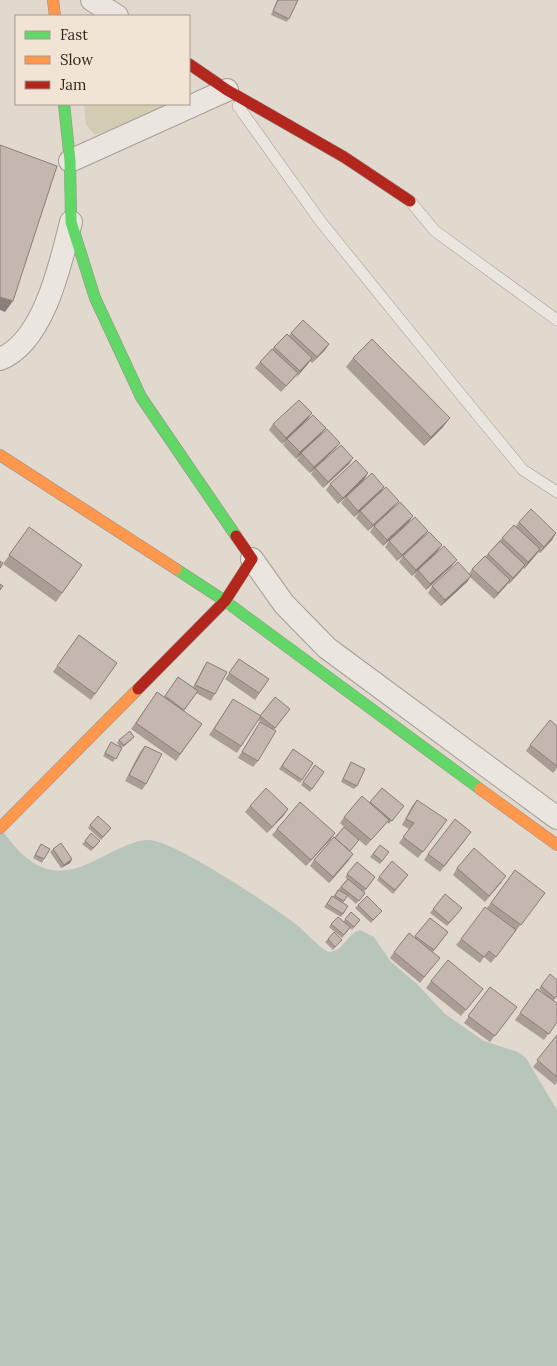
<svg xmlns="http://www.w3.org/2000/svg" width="557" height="1366" viewBox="0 0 557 1366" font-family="Lora,serif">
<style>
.green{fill:#d2ccb2}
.water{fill:#b8c5ba}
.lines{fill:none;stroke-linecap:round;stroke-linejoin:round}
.lane-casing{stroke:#a79e96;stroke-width:12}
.street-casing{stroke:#a79e96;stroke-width:24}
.fast-casing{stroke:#968e87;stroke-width:12}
.slow-casing{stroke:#968e87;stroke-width:12}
.jam-casing{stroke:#968e87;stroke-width:12}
.lane{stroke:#eae5de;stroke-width:11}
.street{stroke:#eae5de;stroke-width:22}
.fast{stroke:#63d668;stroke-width:11}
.slow{stroke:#ff974d;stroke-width:11}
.jam{stroke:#b3261e;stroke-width:11}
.wall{fill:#a99d96}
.shaded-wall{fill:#8a7f7a}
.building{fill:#c5b6af;stroke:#8a7f7a}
</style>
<rect width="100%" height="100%" fill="#e1d8ce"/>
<path class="green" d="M84 104H185L95 135 86 125Z"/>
<path class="water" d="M0 828C7 836 14 847 22 854 54 883 79 869 112 852 123 847 136 840 148 840 172 839 270 905 293 922 305 931 315 944 328 952 344 952 346 934 360 930L374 937 390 961 417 984 445 1014 484 1041 518 1052 526 1058 557 1110V1366H0Z"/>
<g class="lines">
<g class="lane-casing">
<path id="lane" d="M238 106 321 222 462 396 523 470 557 492
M410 201 435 231 557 320"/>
</g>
<g class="street-casing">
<path id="street" d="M92 0 117 16
M70 161 227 90
M0 359C44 342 61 262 71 222
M252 559 284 604 327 648 557 818"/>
</g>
<g class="fast-casing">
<path id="fast" d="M64 104 70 161 71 222 95 298 141 397 236 536
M176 569 225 601 480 789"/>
</g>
<g class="slow-casing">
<path id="slow" d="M53 0 55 16
M0 455 176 569
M480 789 557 845
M0 828 138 689"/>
</g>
<g class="jam-casing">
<path id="jam" d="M189 64 227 90 344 157 410 201
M138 689 225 601 252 559 236 536"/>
</g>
<use href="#lane" class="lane"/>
<use href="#street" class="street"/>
<use href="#fast" class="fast"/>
<use href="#slow" class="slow"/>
<use href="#jam" class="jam"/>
</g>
<path class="wall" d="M277 0H298L287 22 271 15Z
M291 333 329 344 325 350 312 363 310 361 281 392 255 368 260 362 274 347 289 336Z
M353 358 443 427 424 446 346 367Z
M312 413 307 420 282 444 269 430 273 424Z
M326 428 321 434 340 443 310 473 297 460 301 454 296 459 283 445 287 439Z
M353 458 349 464 323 488 311 474 315 468Z
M364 480 338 504 326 490 330 484Z
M384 487 380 493 354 517 341 503 346 497Z
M394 507 368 531 356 518 360 511Z
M409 522 383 546 370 532 374 526Z
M519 522 556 533 552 540 540 553 538 552 524 569 523 568 509 584 508 583 494 599 470 577 467 582 441 606 428 593 432 586 469 574 472 569 485 557 502 538 516 526Z
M29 527 82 565 56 602 3 564Z
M428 531 423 537 397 561 385 547 389 541Z
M437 552 412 576 399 562 403 556Z
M452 566 426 590 414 576 418 570Z
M79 635 117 663 91 700 53 672Z
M239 659 269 679 255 700 225 679Z
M207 662 215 694 211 701 196 693 184 711 202 724 176 761 131 729 157 692 164 697 178 677 193 687 203 668Z
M229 705 260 716 290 709 274 730 258 761 253 767 238 758 260 722 264 724 258 720 237 753 209 735Z
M557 726V768L553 773 526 751 530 745Z
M119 740H131L121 748 113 762 103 756 111 742 121 748 117 743Z
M145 746 146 784 142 790 125 781 140 752Z
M293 749 313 763 300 783 279 769Z
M351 762 357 786 354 789 341 782Z
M315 765 324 772 310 792 301 785Z
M382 788 404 806 389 824 387 822 366 846 350 832 359 840 350 851 349 860 329 883 310 866 314 860 344 827 340 823 344 817 370 803Z
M417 800 443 826 418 858 399 843 409 829 402 825 412 806Z
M250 806 288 809 284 815 267 833 245 812Z
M90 825 111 828 101 840 88 828Z
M277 829 331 839 306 866 272 835Z
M467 838 440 872 424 860 428 854Z
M85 841 98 844 91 851 82 844Z
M41 844 44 859 42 863 33 858Z
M380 845 389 852 380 864 370 857Z
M53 849 72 859 70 863 61 868 50 852Z
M357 862 375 877 364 892 365 893 356 904 347 896 343 903 348 906 341 917 324 907 332 896 333 897 338 890 347 879 345 877Z
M457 868 502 882 485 902 453 875Z
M515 870 545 893 491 963 484 957 480 963 456 945 487 908Z
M379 877 406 878 393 894 377 880Z
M445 894 459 912 447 926 430 913Z
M358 905 382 911 371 923 355 908Z
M351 912 360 920 352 930 350 928 342 938 329 927 331 924 343 922Z
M430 918 448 932 433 952 435 964 420 983 390 958 394 952 415 937Z
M328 939 339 943 333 950 325 942Z
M431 981 478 995 461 1016 426 988Z
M541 986 557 996 554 1000 557 1022 544 1040 515 1020 537 989 546 995 539 989Z
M490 987 517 1007 490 1042 464 1023Z
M557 1034V1082L555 1085 533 1067 557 1036Z"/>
<path class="shaded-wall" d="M0 297 13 301 5 312 0 310Z
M329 344 325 350 312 363 317 357Z
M312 358 308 364 296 378 300 371Z
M312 413 307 420 282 444 286 438Z
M450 418 443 427 424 446 431 437Z
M326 428 321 434 296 459 300 452Z
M340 443 335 449 310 473 314 467Z
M353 458 349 464 323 488 328 482Z
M368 473 364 480 338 504 343 498Z
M384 487 380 493 354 517 358 511Z
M399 501 394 507 368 531 373 525Z
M413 516 409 522 383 546 387 540Z
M428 531 423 537 397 561 402 555Z
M556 533 552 540 540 553 544 547Z
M442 545 437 552 412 576 416 570Z
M540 549 536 555 524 569 528 562Z
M457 560 452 566 426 590 430 584Z
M525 565 521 571 509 584 513 578Z
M471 576 467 582 441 606 445 600Z
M510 580 506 586 494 599 498 593Z
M134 737 131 740 122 748 124 745Z
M288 809 284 815 267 833 272 827Z
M335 833 331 839 306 866 311 860Z
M353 854 349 860 329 883 333 877Z
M72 859 70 863 61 868 64 865Z"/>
<path class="building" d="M278 0H298L289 19 273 11Z
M0 145 57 166 13 301 0 297Z
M303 320 329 344 317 357 291 333Z
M287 334 312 358 300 371 274 347Z
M372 339 450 418 431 437 353 358Z
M272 349 298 373 286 386 260 362Z
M299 400 312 413 286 438 273 424Z
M313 415 326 428 300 452 287 439Z
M327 429 340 443 314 467 301 453Z
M341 445 353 458 328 482 315 468Z
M356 460 368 473 343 498 330 484Z
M372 473 384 487 358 511 346 497Z
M386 487 399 501 373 525 360 511Z
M400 502 413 516 387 540 374 526Z
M531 509 556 533 544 547 519 522Z
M415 517 428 531 402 555 389 541Z
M514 525 540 549 528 562 502 538Z
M29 527 82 565 62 593 9 555Z
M429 532 442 545 416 570 403 556Z
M500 541 525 565 513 578 488 554Z
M444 546 457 560 430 584 418 570Z
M485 556 510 580 498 593 472 569Z
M0 561 3 563 0 568Z
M458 562 471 576 445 600 432 586Z
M0 584 3 586 0 590Z
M79 635 117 663 95 694 57 666Z
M239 659 269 679 259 693 229 673Z
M207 662 227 672 215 694 195 685Z
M178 677 198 691 184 710 165 696Z
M157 692 202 724 180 754 136 723Z
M275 697 290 709 275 728 260 716Z
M233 699 261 716 241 746 214 729Z
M550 720 557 726V766L530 745Z
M260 722 276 731 258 761 242 752Z
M130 731 134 737 124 745 119 740Z
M111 742 122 748 116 759 105 753Z
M145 746 162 754 146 784 129 775Z
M293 749 313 763 302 780 282 766Z
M351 762 365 769 357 786 343 779Z
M315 765 324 772 312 789 303 782Z
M266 788 288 809 272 827 250 806Z
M382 788 404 806 392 821 370 802Z
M362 796 389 820 371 840 344 817Z
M417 800 447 820 423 852 403 837 414 823 406 819Z
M300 802 335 833 311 860 277 829Z
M98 816 111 828 103 837 90 825Z
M455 819 471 832 444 866 428 854Z
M344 827 359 840 350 851 335 838Z
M91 833 100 841 93 848 85 841Z
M334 837 353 854 333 877 314 860Z
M61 843 72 859 64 865 53 849Z
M41 844 50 849 44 859 35 855Z
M380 845 389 852 382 861 373 854Z
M474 848 506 876 489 896 457 868Z
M392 861 408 875 395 890 379 877Z
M357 862 375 877 366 889 347 874Z
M515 870 545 893 521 925 491 903Z
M348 879 365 893 359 901 341 887Z
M338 890 348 895 344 901 335 896Z
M445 894 462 908 449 923 433 909Z
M332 896 348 906 343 914 327 904Z
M367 896 382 911 373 920 358 905Z
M485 907 516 930 496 957 489 951 484 957 461 939Z
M351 912 360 920 354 927 345 919Z
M338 917 350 927 344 935 331 924Z
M430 918 448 932 434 950 415 936Z
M334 932 342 940 335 947 328 939Z
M409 933 440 958 424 977 394 952Z
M448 960 483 989 466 1010 431 981Z
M550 974 557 980V996L555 998 541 986Z
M490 987 517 1007 495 1036 468 1016Z
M537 989 557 1003V1022L549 1034 520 1013Z
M557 1035V1077L537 1060Z"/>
<rect x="15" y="15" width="175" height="90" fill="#f2e4d4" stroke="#a6988c"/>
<rect x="25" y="31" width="25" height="8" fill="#63d668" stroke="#a6988c"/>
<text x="60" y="40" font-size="15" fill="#342620">Fast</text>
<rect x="25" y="56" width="25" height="8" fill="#ff974d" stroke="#a6988c"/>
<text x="60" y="65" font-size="15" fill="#342620">Slow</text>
<rect x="25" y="81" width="25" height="8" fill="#b3261e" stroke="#a6988c"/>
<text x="60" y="90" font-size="15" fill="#342620">Jam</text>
</svg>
